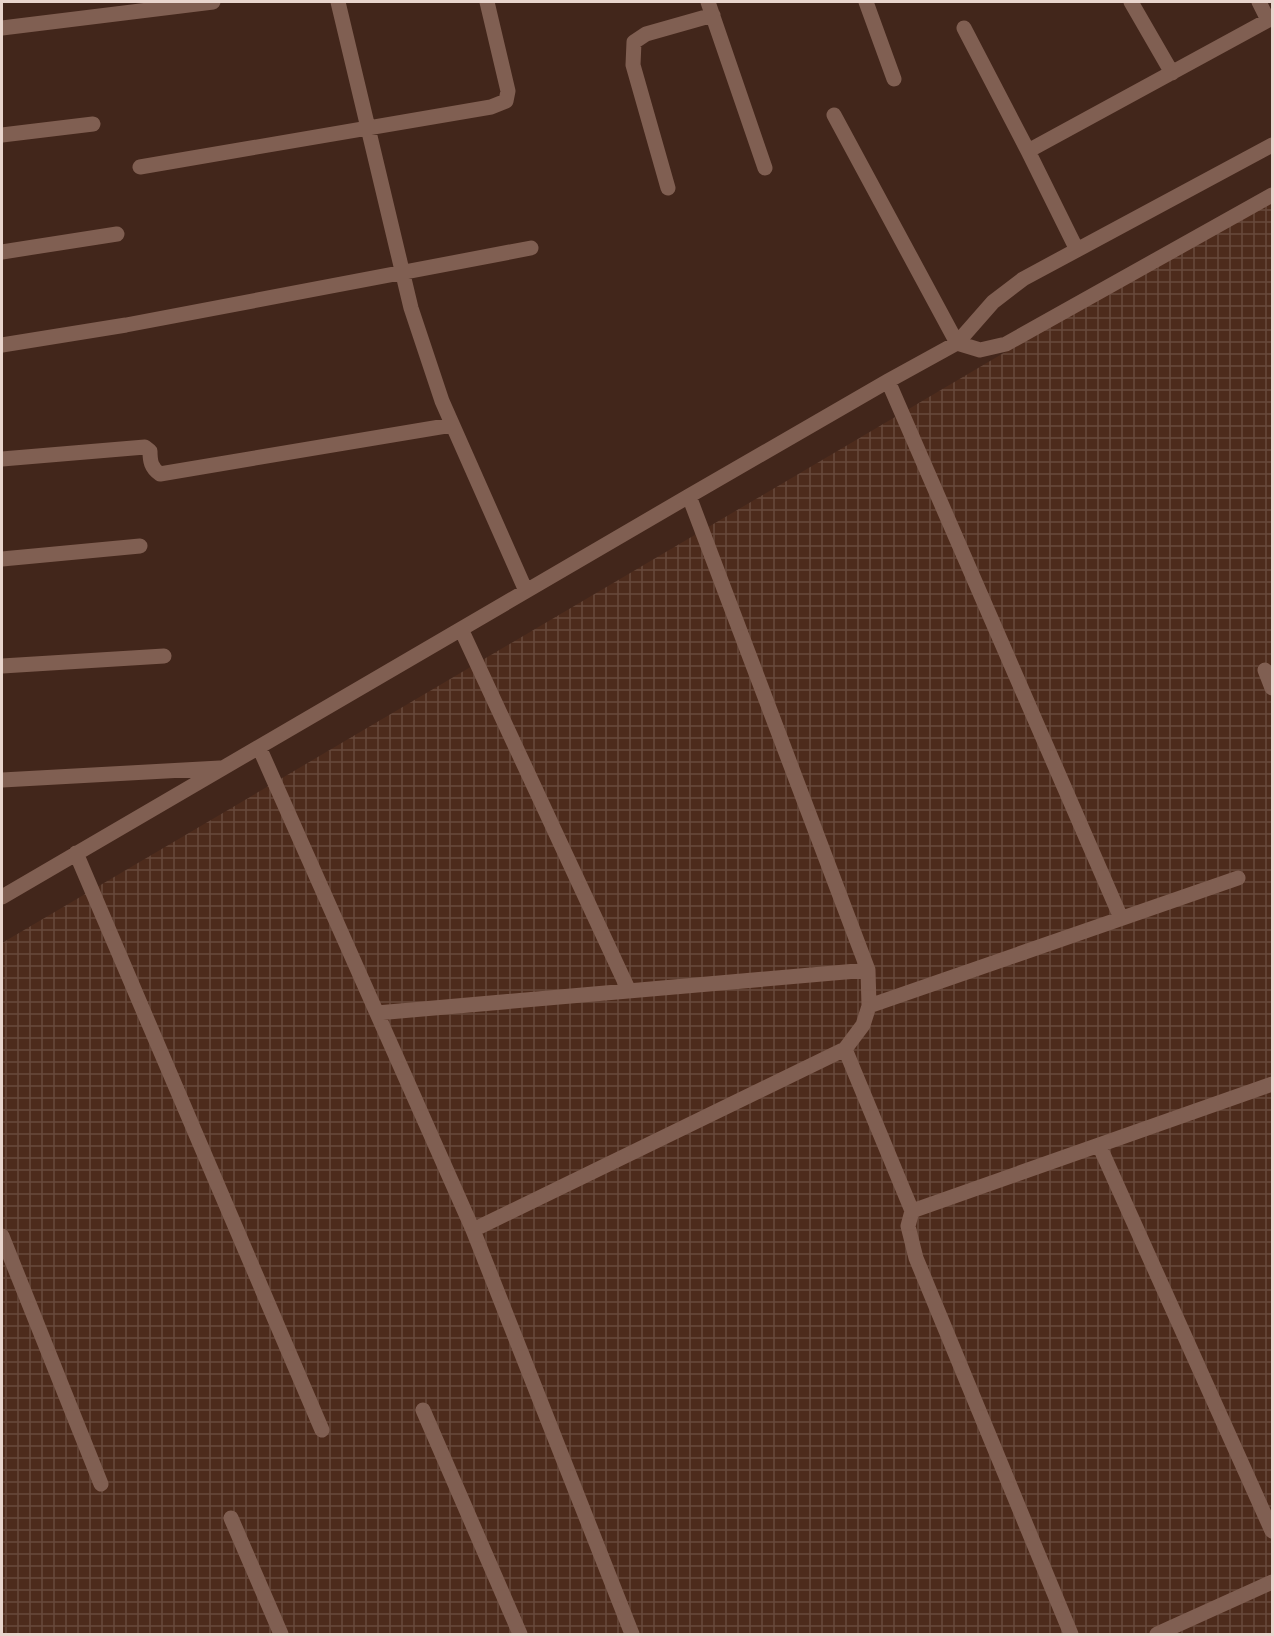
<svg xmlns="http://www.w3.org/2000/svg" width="1274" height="1636" viewBox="0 0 1274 1636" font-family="'Golos Text',sans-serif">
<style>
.industrial{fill:url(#industrial-grid)}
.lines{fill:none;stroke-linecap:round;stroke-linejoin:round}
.minor{stroke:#805f52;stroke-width:15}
</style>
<defs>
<pattern id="industrial-grid" width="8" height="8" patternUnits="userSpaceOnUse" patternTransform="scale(1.5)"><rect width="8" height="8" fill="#4d2b1c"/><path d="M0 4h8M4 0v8" fill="none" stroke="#67493c"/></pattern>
</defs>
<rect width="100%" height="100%" fill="#42261b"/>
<path class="industrial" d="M1272 195V1634H2V943Z"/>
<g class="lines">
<path class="minor" d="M338 2 411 308 442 401 526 591
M708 2 765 168
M866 2 894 79
M1131 2 1172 73
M1259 2 1268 20
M2 28 213 2
M964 28 1028 151 1077 250
M834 115 957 343 980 350 1006 344 1272 195
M2 135 93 124
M1028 151 1272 18
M140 167 491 107 506 101 508 91 487 2
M668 188 633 65 634 42 646 34 713 15
M2 252 117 234
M2 345 126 325 531 248
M888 381 1121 918
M2 459 145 447 150 451C150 461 151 468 160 474L452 425
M2 559 140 546
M461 629 629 991
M2 666 164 656
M1265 670 1272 688
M259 747 473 1230 632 1634
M2 780 220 768
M76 853 322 1430
M2 897 689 496 888 381 957 343 993 302 1023 279 1272 145
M869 1006 1238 878
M377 1013 868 970
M845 1049 912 1211
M1099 1145 1272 1531
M473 1230 845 1049 863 1025 869 1006 868 970 689 496
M2 1236 101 1484
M423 1410 520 1634
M231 1518 281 1634
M1071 1634 916 1258 908 1226 912 1211 1272 1084
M1157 1634 1272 1582"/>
</g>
<rect width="1274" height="1636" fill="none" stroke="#e8d5cd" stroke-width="6"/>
</svg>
